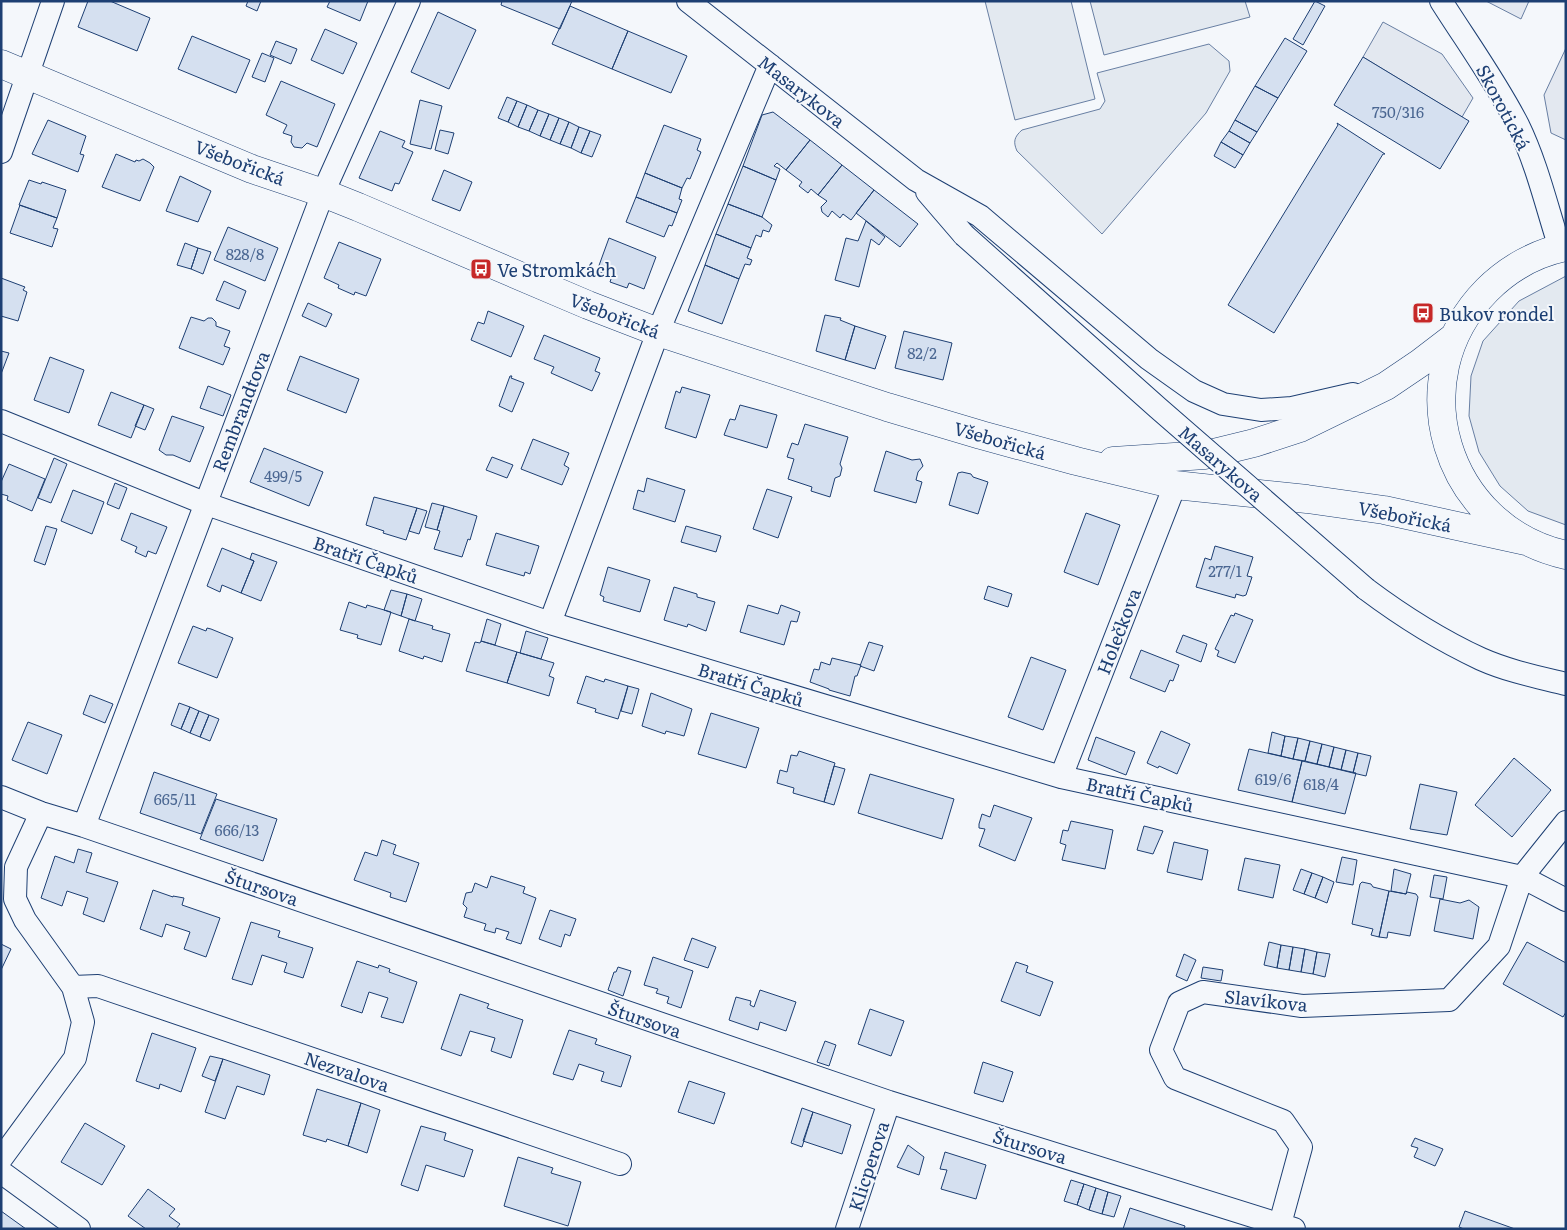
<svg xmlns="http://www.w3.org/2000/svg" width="1567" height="1230" viewBox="0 0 1567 1230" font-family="Literata,serif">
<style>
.green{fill:#e3e9f0;stroke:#687fa3}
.parking{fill:#e3e8f0;stroke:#687fa3}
.building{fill:#d5e0f0;stroke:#1d3f73}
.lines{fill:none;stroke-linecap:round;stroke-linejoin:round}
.minor-casing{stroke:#1d3f73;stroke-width:24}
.primary-casing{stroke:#1d3f73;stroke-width:29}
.minor{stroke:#f4f7fb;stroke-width:22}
.primary{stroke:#f4f7fb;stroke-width:28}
.minor-bridge-casing{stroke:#1d3f73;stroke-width:24;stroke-linecap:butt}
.minor-bridge{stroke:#f4f7fb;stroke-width:22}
.labels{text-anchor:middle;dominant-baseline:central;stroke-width:4;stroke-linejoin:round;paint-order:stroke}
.number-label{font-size:15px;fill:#4b6792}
.street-label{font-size:18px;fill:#1d3f73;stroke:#f4f7fb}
.poi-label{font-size:18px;fill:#1d3f73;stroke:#f4f7fb;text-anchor:start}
</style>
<rect width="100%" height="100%" fill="#f4f7fb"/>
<path class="green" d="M985 1H1071L1095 99 1015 120Z
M1090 1H1245L1250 17 1104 55Z
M1209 44 1229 61 1230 71 1206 113 1102 234 1017 151C1013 142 1014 137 1022 130L1100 109 1105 101 1097 73Z
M1566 276V525L1528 511 1500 486 1479 452 1469 416 1471 376 1483 341 1519 301Z"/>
<path class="parking" d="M1486 1H1529L1521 19Z
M1383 22 1442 54 1473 98 1462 117 1363 57Z
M1566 48V140L1551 133 1544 95Z"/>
<path class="building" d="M88 1H110L150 18 137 51 78 27Z
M248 1H261L257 11 246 6Z
M330 1H368L360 21 327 7Z
M502 1H572L560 29 501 5Z
M1315 1 1325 6 1303 45 1293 39Z
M570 6 628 31 612 69 552 44Z
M438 12 476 30 449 89 411 72Z
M325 29 357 43 343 74 311 60Z
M628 31 687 56 671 93 612 69Z
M192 36 250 60 236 93 178 69Z
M1285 38 1307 51 1278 98 1255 86Z
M276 41 297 49 291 64 270 55Z
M262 53 274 58 265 82 252 77Z
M1363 57 1469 121 1440 169 1334 105Z
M281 81 335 104 317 147 307 143 302 148 294 147 291 142 292 136 283 133 287 125 266 115Z
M1255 86 1278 98 1257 132 1235 120Z
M507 97 517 101 508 122 498 118Z
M420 100 442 106 431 149 410 144Z
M517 101 527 105 518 127 508 122Z
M527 105 538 110 529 131 518 127Z
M538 110 549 114 540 136 529 131Z
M773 112 810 140 786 170 777 163 774 166 780 169 776 180 743 166 762 115Z
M549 114 559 118 550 140 540 136Z
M559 118 569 122 560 144 550 140Z
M48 120 86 136 80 154 84 155 78 172 32 154Z
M1235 120 1257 132 1250 143 1229 131Z
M569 122 579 127 571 148 560 144Z
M1337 123 1385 154H1383L1274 333 1228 305 1338 125Z
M664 125 701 139 697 150 701 152 690 179 687 178 682 188 645 173Z
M579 127 590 131 581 153 571 148Z
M440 130 454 133 448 154 435 150Z
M380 131 405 141 402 147 413 152 399 184 395 183 392 191 359 178Z
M590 131 601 135 592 157 581 153Z
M1229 131 1250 143 1243 155 1221 142Z
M810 140 842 165 818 195 811 189 808 193 799 186 802 182 786 170Z
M1221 142 1243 155 1235 168 1214 156Z
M116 154 135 162 136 160 139 161 143 159 150 163 154 167 140 201 102 187Z
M842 165 874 190 851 220 843 214 840 218 832 211 828 217 822 212 821 207 827 201 818 195Z
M743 166 776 180 762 217 728 204Z
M444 170 472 182 460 211 432 200Z
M645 173 682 188 679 199 682 200 677 213 636 197Z
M180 176 211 191 198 222 166 211Z
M29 180 41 184 42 182 66 190 57 218 19 205Z
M874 190 918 224 900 247 856 213Z
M636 197 677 213 672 226 669 225 664 237 626 222Z
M728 204 762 217 772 225 769 232 763 230 761 237 756 235 751 248 716 234Z
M20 205 57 218 53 228 58 229 52 247 10 233Z
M866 221 885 237 879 245 871 239 859 287 835 280 846 238 858 241Z
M228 227 278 248 265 281 214 260Z
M716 234 751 248 747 258 752 260 750 265 745 264 739 279 705 265Z
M609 238 656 257 644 289 629 283 627 288 610 282 612 276 597 271Z
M339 242 381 259 366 296 355 292 354 295 338 288 339 285 324 278Z
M185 243 198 248 191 269 177 265Z
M198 248 211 252 203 274 191 269Z
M705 265 739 279 722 324 688 311Z
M1 278 25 287 23 290 27 292 18 321 1 316Z
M224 281 246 291 239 309 216 300Z
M308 303 332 314 326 327 302 316Z
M488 311 524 326 511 357 471 340 478 322 484 324Z
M825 315 841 318 840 320 855 326 845 360 816 351Z
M191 317 204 321 208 318H212L216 322V326L230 331 224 346 230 348 223 365 179 348Z
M855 326 886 336 875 369 845 360Z
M904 331 952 343 943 380 895 368Z
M544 335 600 358 595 371 600 373 592 391 551 373 554 367 534 359Z
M1 351 9 353 1 374Z
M300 356 359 379 346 413 287 390Z
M50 357 84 370 69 413 34 400Z
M510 376H512L511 378 524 383 512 412 499 406Z
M208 386 231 395 223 416 200 408Z
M682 387 710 395 696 438 665 428 676 391 680 393Z
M111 392 144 405 131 438 98 425Z
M144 405 154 409 145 430 135 426Z
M740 405 777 415 767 448 724 435 730 419 735 420Z
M172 416 204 427 190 462 173 455H166L159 450Z
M805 424 848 437 840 464 842 468 840 476 835 478 830 497 811 491 812 487 788 479 794 459 787 457 792 443 798 445Z
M533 439 569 453 564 465 569 468 562 485 521 469Z
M264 448 323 472 309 506 250 482Z
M886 451 912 460 920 459 923 466 918 472 916 480 922 482 916 503 874 491Z
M492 457 513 465 507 478 486 470Z
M54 458 67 464 51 503 38 498Z
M9 464 45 479 32 511 7 500 8 496 1 494V482Z
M962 472 971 474 973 477 988 482 978 514 949 505 958 473Z
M647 478 685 490 675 522 633 509 638 490 644 492Z
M115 483 127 488 119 509 107 504Z
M767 489 792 497 778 538 753 529Z
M73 490 104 502 92 534 61 521Z
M374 497 417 508 406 540 383 533 384 531 366 525Z
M432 503 444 506 437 530 425 527Z
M444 506 477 516 470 540 468 539 462 557 434 549 440 531 437 530Z
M417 508 427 511 419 534 409 531Z
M131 513 167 527 156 554 148 551 146 557 135 552 137 547 121 540Z
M1086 513 1120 525 1098 585 1064 572Z
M46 526 57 529 45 565 34 561Z
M686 526 721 536 716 552 681 542Z
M496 533 539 546 530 574 525 572 524 576 486 565Z
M1215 546 1253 557 1247 576 1252 577 1246 595 1243 596 1236 594 1235 598 1196 587 1205 558 1211 560Z
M222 548 254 561 241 593 222 585 220 592 207 586Z
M252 553 277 562 261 601 241 593 254 561 250 559Z
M608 567 650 580 640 612 603 601 604 597 600 595Z
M988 586 1012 594 1008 607 984 599Z
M674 587 697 594V597L715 602 706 631 688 624 687 627 664 620Z
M391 590 407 594 401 616 384 610Z
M407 594 422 599 415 621 401 616Z
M349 602 366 608 367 605 391 612 381 645 357 638 358 635 340 630Z
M748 605 778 614 781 605 800 612 797 622 791 621 784 645 740 632Z
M1235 613 1253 620 1235 663 1217 656 1219 651 1215 649 1231 615 1234 616Z
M409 619 433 626 432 629 450 634 442 662 424 656 423 659 399 651Z
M487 619 501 624 495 645 481 641Z
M193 626 206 631 207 628 211 629 233 638 217 678 178 663Z
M526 631 548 638 541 659 520 653Z
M1183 635 1207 644 1201 662 1176 652Z
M481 641 517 652 507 683 466 671 475 642 480 643Z
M869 642 883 646 874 671 860 666Z
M1141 650 1179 665 1173 681 1170 680 1165 692 1130 678Z
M517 652 554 663 549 676 554 678 549 696 507 683Z
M1031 657 1066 670 1043 730 1008 717Z
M832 658 861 665 857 676H855L850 696 829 690V689L810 682 814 669 819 670 821 662 830 665Z
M586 676 604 682 605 679 628 686 618 719 595 712 596 709 577 703Z
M628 686 639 689 632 714 621 711Z
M651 693 692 709 684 736 666 731 665 734 642 726Z
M90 695 113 704 105 723 83 714Z
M179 703 190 707 181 729 171 725Z
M190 707 199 711 190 733 181 729Z
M199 711 209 715 200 737 190 733Z
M711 713 759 728 746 768 698 754Z
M209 715 219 719 210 741 200 737Z
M28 722 62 735 47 774 12 760Z
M1161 731 1190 744 1177 774 1159 766 1158 768 1147 763Z
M1272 732 1285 736 1281 756 1268 753Z
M1285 736 1298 738 1293 759 1281 756Z
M1096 737 1135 752 1126 775 1088 760Z
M1298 738 1310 741 1305 761 1293 759Z
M1310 741 1322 744 1317 764 1305 761Z
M1322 744 1334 747 1329 767 1317 764Z
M1334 747 1346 750 1341 770 1329 767Z
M1249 749 1302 761 1292 802 1238 790Z
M1346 750 1358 753 1353 773 1341 770Z
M799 751 835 763 824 802 793 793 794 788 777 783 780 770 787 772 791 755 797 756Z
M1358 753 1371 756 1366 776 1353 773Z
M1514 758 1551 790 1512 837 1475 805Z
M1302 761 1356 773 1345 814 1292 802Z
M834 766 845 769 834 805 824 802Z
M154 772 217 794 201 834 140 813Z
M870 774 954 799 942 839 858 813Z
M1420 784 1457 792 1447 835 1410 829Z
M216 799 277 819 263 861 200 839Z
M994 805 1032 818 1015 861 979 846 985 829 979 828V824L982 814 990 817Z
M1071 821 1113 830 1105 869 1062 860 1066 845 1060 843 1063 830 1068 831Z
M1144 826 1163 831 1153 854 1137 850Z
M382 840 396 845 393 854 419 863 406 902 390 897 391 893 354 880 365 852 377 856Z
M1174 842 1208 850 1202 880 1167 872Z
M78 849 92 853 86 872 118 882 104 922 83 914 88 898 67 891 62 906 41 898 55 856 74 863Z
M1342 857 1357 860 1353 885 1336 882Z
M1245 858 1280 865 1273 898 1238 890Z
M1301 869 1312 873 1304 894 1293 890Z
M1394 869 1411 874 1406 894 1391 891Z
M1312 873 1323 877 1315 898 1304 894Z
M1434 875 1447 877 1443 899 1430 897Z
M491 876 525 887 523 893 536 898 521 944 506 939 509 932 496 928 495 933 484 930 486 924 464 917 467 908 463 904 466 893 472 892 475 883 487 888Z
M1323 877 1334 882 1327 903 1315 898Z
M1362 882 1371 884 1373 887 1389 891 1379 937 1371 935 1373 929 1352 924 1360 884Z
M153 890 173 897V896L184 898 182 905 220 918 206 957 184 949 190 932 166 924 162 937 140 929Z
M1389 891 1406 894 1407 892 1416 894 1418 897 1410 936 1388 932 1387 938 1379 937Z
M1440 899 1460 903 1469 900 1479 907 1473 939 1434 931Z
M550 910 576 919 570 936 565 934 561 947 539 939Z
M251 922 280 931 278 937 313 948 303 978 284 972 287 963 262 955 252 985 232 979Z
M692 938 716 947 708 968 684 960Z
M1269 942 1281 945 1277 968 1264 965Z
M1527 942 1566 963V1012L1563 1017 1503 984Z
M1 944 11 949 1 970Z
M1281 945 1293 947 1289 970 1277 968Z
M1293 947 1305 949 1301 972 1289 970Z
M1305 949 1317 952 1313 974 1301 972Z
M1317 952 1330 954 1325 977 1313 974Z
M1184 954 1196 960 1187 981 1176 976Z
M653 957 693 971 681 1008 667 1003 669 997 656 993 658 989 644 985Z
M357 961 378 968 379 965 390 969 389 972 417 982 403 1023 381 1017 388 998 369 992 362 1013 341 1006Z
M1016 962 1028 966 1026 972 1053 982 1040 1016 1001 1001Z
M618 967 631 971 623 996 608 990 614 972H616Z
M1203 967 1223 970 1221 981 1201 978Z
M760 990 796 1002 786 1031 760 1022 758 1030 729 1020 736 997 751 1001 750 1005 754 1007Z
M460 994 489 1004 487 1008 523 1020 511 1058 491 1051 495 1038 470 1031 461 1056 441 1049Z
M870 1009 904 1021 891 1056 858 1044Z
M569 1030 597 1039 595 1044 631 1056 621 1087 601 1081 604 1072 579 1064 573 1080 553 1074Z
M152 1033 196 1048 181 1092 160 1084 159 1089 136 1081Z
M825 1041 836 1045 829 1066 817 1062Z
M210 1056 223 1059 215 1081 202 1076Z
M223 1059 270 1075 264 1095 237 1086 225 1119 205 1112Z
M983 1062 1013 1072 1003 1102 974 1093Z
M689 1081 725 1093 714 1124 678 1112Z
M317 1089 361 1103 348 1146 327 1139 326 1142 303 1135Z
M361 1103 380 1110 367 1153 348 1146Z
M802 1108 813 1112 802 1147 791 1143Z
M813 1112 851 1125 842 1154 803 1141Z
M85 1123 125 1146 102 1185 61 1162Z
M421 1126 446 1133 444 1140 473 1150 464 1177 426 1165 418 1191 401 1185Z
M1415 1138 1443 1149 1435 1166 1414 1157 1418 1148 1411 1146Z
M908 1145 924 1157 919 1175 897 1167Z
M945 1152 986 1165 976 1199 941 1189 947 1170 940 1169Z
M518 1157 553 1168 551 1173 581 1182 568 1226 504 1206Z
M1071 1180 1084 1184 1077 1205 1064 1201Z
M1084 1184 1096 1188 1089 1210 1077 1205Z
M1096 1188 1108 1192 1102 1214 1089 1210Z
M148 1189 175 1209 169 1216 180 1224 176 1229H146L128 1216Z
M1108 1192 1121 1196 1114 1217 1102 1214Z
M1130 1208 1185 1226 1184 1229H1123Z
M1 1211 26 1229H1Z
M1465 1211 1515 1229H1464L1459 1227Z"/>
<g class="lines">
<g class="minor-casing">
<path id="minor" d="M688 1 916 180 980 216 1149 359 1194 391 1223 404 1261 410 1292 408 1353 394
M1441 1C1467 42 1496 82 1518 125 1537 164 1547 208 1560 248
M1 152 53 1
M927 192 964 235
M1 421 204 503 550 623 1061 777 1522 877 1566 900
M1366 589C1402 616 1440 640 1481 659 1508 671 1537 677 1566 684
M550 623 658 332 770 65
M1061 777 1175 485
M1 797 41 813 84 826 889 1102 1294 1229
M84 826 323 193 409 1
M73 987 98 986 620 1164
M1 1159 75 1058 83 1022 73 987 25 920 15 899 16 867 41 813
M1 1172 79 1229
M1280 1224 1301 1147 1283 1121 1175 1078 1161 1050 1179 1003 1203 992 1302 1006 1449 1000 1499 946 1522 877 1566 822
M847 1229 889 1102"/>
</g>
<g class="primary-casing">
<path id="primary" d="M1 64 252 169 323 193 358 207 588 305 658 332 887 407 981 435 1076 461 1175 485 1307 499 1384 510 1526 541
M1566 247C1536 253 1508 269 1487 290 1399 379 1445 528 1566 555
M1113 461 1205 455 1254 443 1300 428 1386 386 1420 363 1454 337"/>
</g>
<use href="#minor" class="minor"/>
<use href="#primary" class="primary"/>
<g class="minor-bridge-casing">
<path id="minor-bridge" d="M964 235 1158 408 1366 589"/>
</g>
<use href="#minor-bridge" class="minor-bridge"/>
</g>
<defs>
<g id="bus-square" transform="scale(1.125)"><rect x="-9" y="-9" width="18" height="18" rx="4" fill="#c62828" stroke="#f4f7fb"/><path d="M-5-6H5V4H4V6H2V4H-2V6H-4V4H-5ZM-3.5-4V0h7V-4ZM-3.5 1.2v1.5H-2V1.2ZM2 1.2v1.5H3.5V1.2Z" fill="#fff"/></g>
</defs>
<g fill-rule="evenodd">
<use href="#bus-square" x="481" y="269"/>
<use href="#bus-square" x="1423" y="313"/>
</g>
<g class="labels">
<g class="number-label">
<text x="1398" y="111">750/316</text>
<text x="245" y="253">828/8</text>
<text x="922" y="352">82/2</text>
<text x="283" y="475">499/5</text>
<text x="1225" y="570">277/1</text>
<text x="1273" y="778">619/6</text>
<text x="1321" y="783">618/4</text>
<text x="175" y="798">665/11</text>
<text x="237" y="829">666/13</text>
</g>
<g class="street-label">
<text transform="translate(802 91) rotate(38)">Masarykova</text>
<text transform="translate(1504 107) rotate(62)">Skorotická</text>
<text transform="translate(240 162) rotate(21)">Všebořická</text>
<text transform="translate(615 315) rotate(21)">Všebořická</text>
<text transform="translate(240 411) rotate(-69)">Rembrandtova</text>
<text transform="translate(1000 440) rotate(16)">Všebořická</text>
<text transform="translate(1221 463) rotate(41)">Masarykova</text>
<text transform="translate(1405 516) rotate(11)">Všebořická</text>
<text transform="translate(366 559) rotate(19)">Bratří Čapků</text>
<text transform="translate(1118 631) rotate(-69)">Holečkova</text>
<text transform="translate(751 684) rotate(17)">Bratří Čapků</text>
<text transform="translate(1140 794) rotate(12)">Bratří Čapků</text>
<text transform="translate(262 887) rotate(19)">Štursova</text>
<text transform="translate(1266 1000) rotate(6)">Slavíkova</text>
<text transform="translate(645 1019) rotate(19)">Štursova</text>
<text transform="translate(347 1071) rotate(19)">Nezvalova</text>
<text transform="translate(1030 1146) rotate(17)">Štursova</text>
<text transform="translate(868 1166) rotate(-72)">Klicperova</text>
</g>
<g class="poi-label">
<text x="497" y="269">Ve Stromkách</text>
<text x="1439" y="313">Bukov rondel</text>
</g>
</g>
<rect width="1567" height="1230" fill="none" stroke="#1d3f73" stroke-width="5"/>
</svg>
